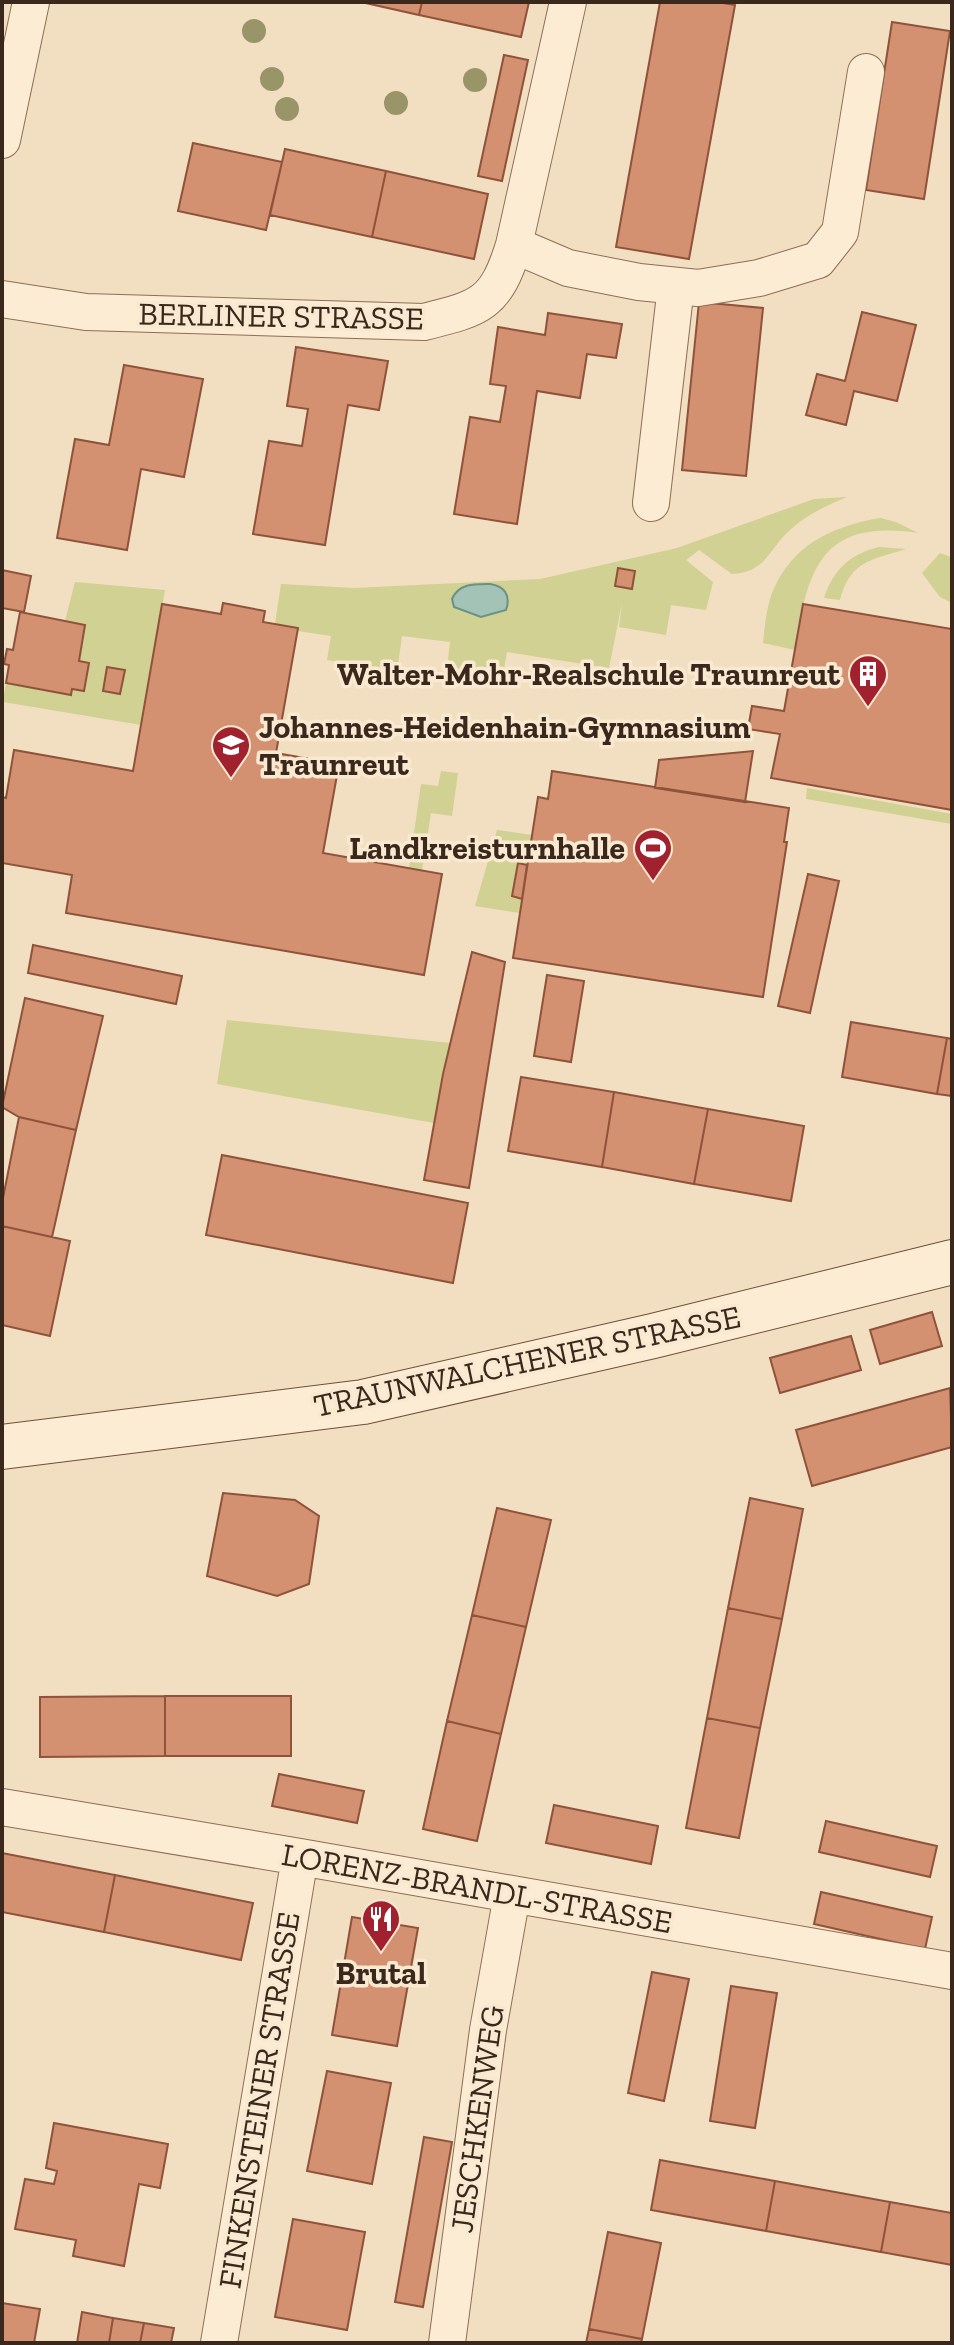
<svg xmlns="http://www.w3.org/2000/svg" width="954" height="2345" viewBox="0 0 954 2345" font-family="'Zilla Slab',serif">
<style>
.green{fill:#d0d193}
.water{fill:#a3c3b7;stroke:#699284;stroke-width:2}
.building{fill:#d39172;stroke:#8e533a;stroke-width:2}
.lines{fill:none;stroke-linecap:round;stroke-linejoin:round}
.minor-casing{stroke:#8d6e56;stroke-width:38}
.secondary-casing{stroke:#6e4f39;stroke-width:46}
.minor{stroke:#fcecd4;stroke-width:36}
.secondary{stroke:#fcecd4;stroke-width:44}
.tree{fill:#999569}
.labels{text-anchor:middle;dominant-baseline:central;stroke-width:7;stroke-linejoin:round;paint-order:stroke}
.street-label{font-size:32px;fill:#3b281c;stroke:#f8e9d0}
.poi-label{font-size:32px;font-weight:bold;fill:#3b281c;stroke:#f8e9d0;text-anchor:end}
</style>
<rect width="100%" height="100%" fill="#f2dec0"/>
<path class="green" d="M847 497C827 505 807 515 791 529 768 549 767 572 732 574L699 550 686 560 713 582 706 610 671 605 666 635 619 627 622 603 609 668 507 652 501 686 446 677 450 642 402 636 397 671 327 660 331 636 298 631V628L275 624 281 584 354 588 540 579 677 548 814 499Z
M880 518 896 522 918 533C821 519 808 568 795 650L763 643C765 623 767 600 777 582 799 541 836 526 880 518Z
M879 547 906 549C871 560 850 561 840 600L824 598C833 570 850 554 879 547Z
M940 553 951 557 952 603 940 597 922 573Z
M75 582 165 590 141 725 3 702 6 683 70 695 72 689 84 691 89 663 79 661 85 625 65 621Z
M441 771 458 773 452 816 431 813 422 870 409 868 421 784 438 786Z
M807 788 952 814V824L806 799Z
M497 830 532 835 527 865 518 864 512 896 522 899 519 913 475 906Z
M227 1020 451 1043 434 1123 217 1084Z"/>
<path class="water" d="M490 584C505 586 511 596 506 610L481 617 454 607 452 599C459 583 475 584 490 584Z"/>
<path class="building" d="M361 2H422L419 15Z
M422 2H529L521 37 419 15Z
M660 2H717L735 5 689 259 616 247Z
M892 22 950 31 924 199 866 190Z
M504 55 528 60 502 181 478 176Z
M193 143 282 162 266 230 178 211Z
M285 149 386 171 372 237 270 215Z
M386 171 488 194 474 259 372 237Z
M699 302 763 308 746 476 682 470Z
M862 312 916 325 897 401 854 391 846 425 806 415 817 374 845 381Z
M548 313 622 324 616 358 587 354 580 398 537 391 517 524 454 514 470 417 500 422 506 386 490 384 498 327 545 335Z
M296 347 388 361 379 410 348 405 325 545 253 534 269 441 302 446 308 409 287 406Z
M124 365 203 379 184 477 141 469 127 550 57 538 75 439 109 445Z
M618 568 635 571 632 589 615 586Z
M2 570 31 576 24 612 2 608Z
M223 603 265 611 263 622 298 628 276 753 339 764 323 853 442 874 424 975 66 913 72 875 2 863V797L6 798 14 750 133 771 162 604 221 614Z
M803 604 952 629V810L771 778 780 734 748 729 752 706 784 711Z
M20 612 85 625 79 661 89 663 84 691 72 689 71 695 6 683 9 665 4 664 7 649 13 650Z
M107 667 125 670 120 694 103 691Z
M753 751 745 802 655 788 659 760Z
M552 771 789 808 784 842H787L763 997 513 958 538 797 548 799Z
M518 863 527 865 522 899 512 896Z
M808 874 839 881 810 1013 778 1006Z
M33 945 182 976 176 1004 28 973Z
M472 952 505 962 469 1188 424 1180 443 1074Z
M547 975 584 981 571 1062 534 1056Z
M25 998 103 1016 76 1130 19 1117 2 1107Z
M851 1022 947 1038 937 1094 842 1077Z
M947 1038 952 1039V1096L937 1094Z
M521 1077 614 1092 602 1167 508 1151Z
M614 1092 708 1109 694 1184 602 1167Z
M708 1109 804 1126 791 1201 694 1184Z
M19 1117 76 1130 52 1237 2 1226V1203Z
M222 1155 468 1203 453 1283 206 1235Z
M2 1226 70 1241 50 1336 2 1325Z
M932 1312 942 1346 880 1364 870 1330Z
M851 1336 861 1370 780 1393 770 1358Z
M950 1388 952 1447 812 1486 796 1430Z
M223 1493 295 1500 319 1516 309 1584 277 1596 207 1576Z
M750 1498 803 1509 782 1619 728 1608Z
M497 1508 551 1520 526 1627 472 1615Z
M728 1608 782 1619 760 1728 707 1718Z
M472 1615 526 1627 501 1734 447 1721Z
M165 1696H291V1756H165Z
M165 1696V1756L40 1757V1697Z
M707 1718 760 1728 739 1838 686 1828Z
M447 1721 501 1734 477 1841 423 1829Z
M279 1774 364 1791 357 1823 272 1806Z
M554 1805 658 1826 651 1864 546 1843Z
M826 1821 937 1846 930 1877 819 1852Z
M2 1853 115 1875 104 1932 2 1912Z
M115 1875 253 1903 241 1960 104 1932Z
M821 1892 932 1917 925 1949 814 1924Z
M352 1917 418 1928 397 2046 332 2035Z
M652 1972 689 1979 664 2101 628 2093Z
M731 1986 777 1993 755 2128 710 2121Z
M327 2071 391 2083 372 2184 307 2171Z
M54 2123 168 2144 160 2188 139 2184 124 2266 73 2256 76 2240 15 2229 25 2179 54 2184 57 2171 46 2168Z
M424 2137 452 2142 423 2307 395 2302Z
M660 2160 775 2181 766 2231 651 2210Z
M775 2181 890 2202 881 2252 766 2231Z
M890 2202 952 2213V2265L881 2252Z
M293 2219 365 2232 347 2330 275 2317Z
M608 2232 661 2243 642 2339 589 2329Z
M2 2303 40 2309 34 2343H2Z
M82 2312 113 2318 109 2343H77Z
M113 2318 144 2323 140 2343H109Z
M144 2323 174 2328 171 2343H140Z
M589 2329 642 2339 641 2343H586Z"/>
<g class="lines">
<g class="minor-casing">
<path id="minor" d="M2 140 31 2
M514 245 568 268 639 282 698 288 759 278 818 260 840 232 866 72
M2 299 86 312 424 322C481 308 496 304 514 245L568 2
M651 503 676 286
M2 1807 300 1857 952 1971
M219 2343 300 1857
M447 2343 488 2030 512 1895"/>
</g>
<g class="secondary-casing">
<path id="secondary" d="M2 1447 363 1402 653 1336 952 1262"/>
</g>
<use href="#minor" class="minor"/>
<use href="#secondary" class="secondary"/>
</g>
<g class="tree">
<circle cx="254" cy="31" r="12"/>
<circle cx="272" cy="79" r="12"/>
<circle cx="475" cy="80" r="12"/>
<circle cx="396" cy="103" r="12"/>
<circle cx="287" cy="109" r="12"/>
</g>
<defs>
<g id="building-pin" transform="scale(2)"><path d="M0 17L-7.5 6A9.5 9.5 0 1 1 7.5 6Z" fill="#a1212f" stroke="#f8e9d0"/><path d="M-4-6H4V6H1V3H-1V6H-4ZM-2.5-4.3h1.7v1.8h-1.7ZM.8-4.3h1.7v1.8H.8ZM-2.5-1h1.7V.8h-1.7ZM.8-1h1.7V.8H.8Z" fill="#fff"/></g>
<g id="school-pin" transform="scale(2)"><path d="M0 17L-7.5 6A9.5 9.5 0 1 1 7.5 6Z" fill="#a1212f" stroke="#f8e9d0"/><path d="M0-5L7-2L0 1L-7-2ZM-4 1L0 2.5L4 1V4Q0 6-4 4Z" fill="#fff"/></g>
<g id="stadium-pin" transform="scale(2)"><path d="M0 17L-7.5 6A9.5 9.5 0 1 1 7.5 6Z" fill="#a1212f" stroke="#f8e9d0"/><path d="M0-5a6.5 5 0 1 0 0 10a6.5 5 0 1 0 0-10ZM-3.5-1.8h7v3.6h-7Z" fill="#fff"/></g>
<g id="restaurant-pin" transform="scale(2)"><path d="M0 17L-7.5 6A9.5 9.5 0 1 1 7.5 6Z" fill="#a1212f" stroke="#f8e9d0"/><path d="M-5-6h1v4h1v-4h1v4h1v-4h1v5L-1.5 .5V6h-2V.5L-5-1ZM5-6V6H3V1.5H1.5Q1.5-4 5-6Z" fill="#fff"/></g>
</defs>
<g fill-rule="evenodd">
<use href="#building-pin" x="868" y="674"/>
<use href="#school-pin" x="231" y="745"/>
<use href="#stadium-pin" x="653" y="848"/>
<use href="#restaurant-pin" x="381" y="1919"/>
</g>
<g class="labels">
<g class="street-label">
<text transform="translate(281 316) rotate(1)">BERLINER STRASSE</text>
<text transform="translate(527 1361) rotate(-12)">TRAUNWALCHENER STRASSE</text>
<text transform="translate(477 1888) rotate(10)">LORENZ-BRANDL-STRASSE</text>
<text transform="translate(259 2100) rotate(-81)">FINKENSTEINER STRASSE</text>
<text transform="translate(477 2119) rotate(-82)">JESCHKENWEG</text>
</g>
<g class="poi-label">
<text x="840" y="674">Walter-Mohr-Realschule Traunreut</text>
<text x="259" y="727" text-anchor="start">Johannes-Heidenhain-Gymnasium<tspan x="259" dy="37">Traunreut</tspan></text>
<text x="625" y="848">Landkreisturnhalle</text>
<text x="381" y="1973" text-anchor="middle">Brutal</text>
</g>
</g>
<rect width="954" height="2345" fill="none" stroke="#3b281c" stroke-width="8"/>
</svg>
